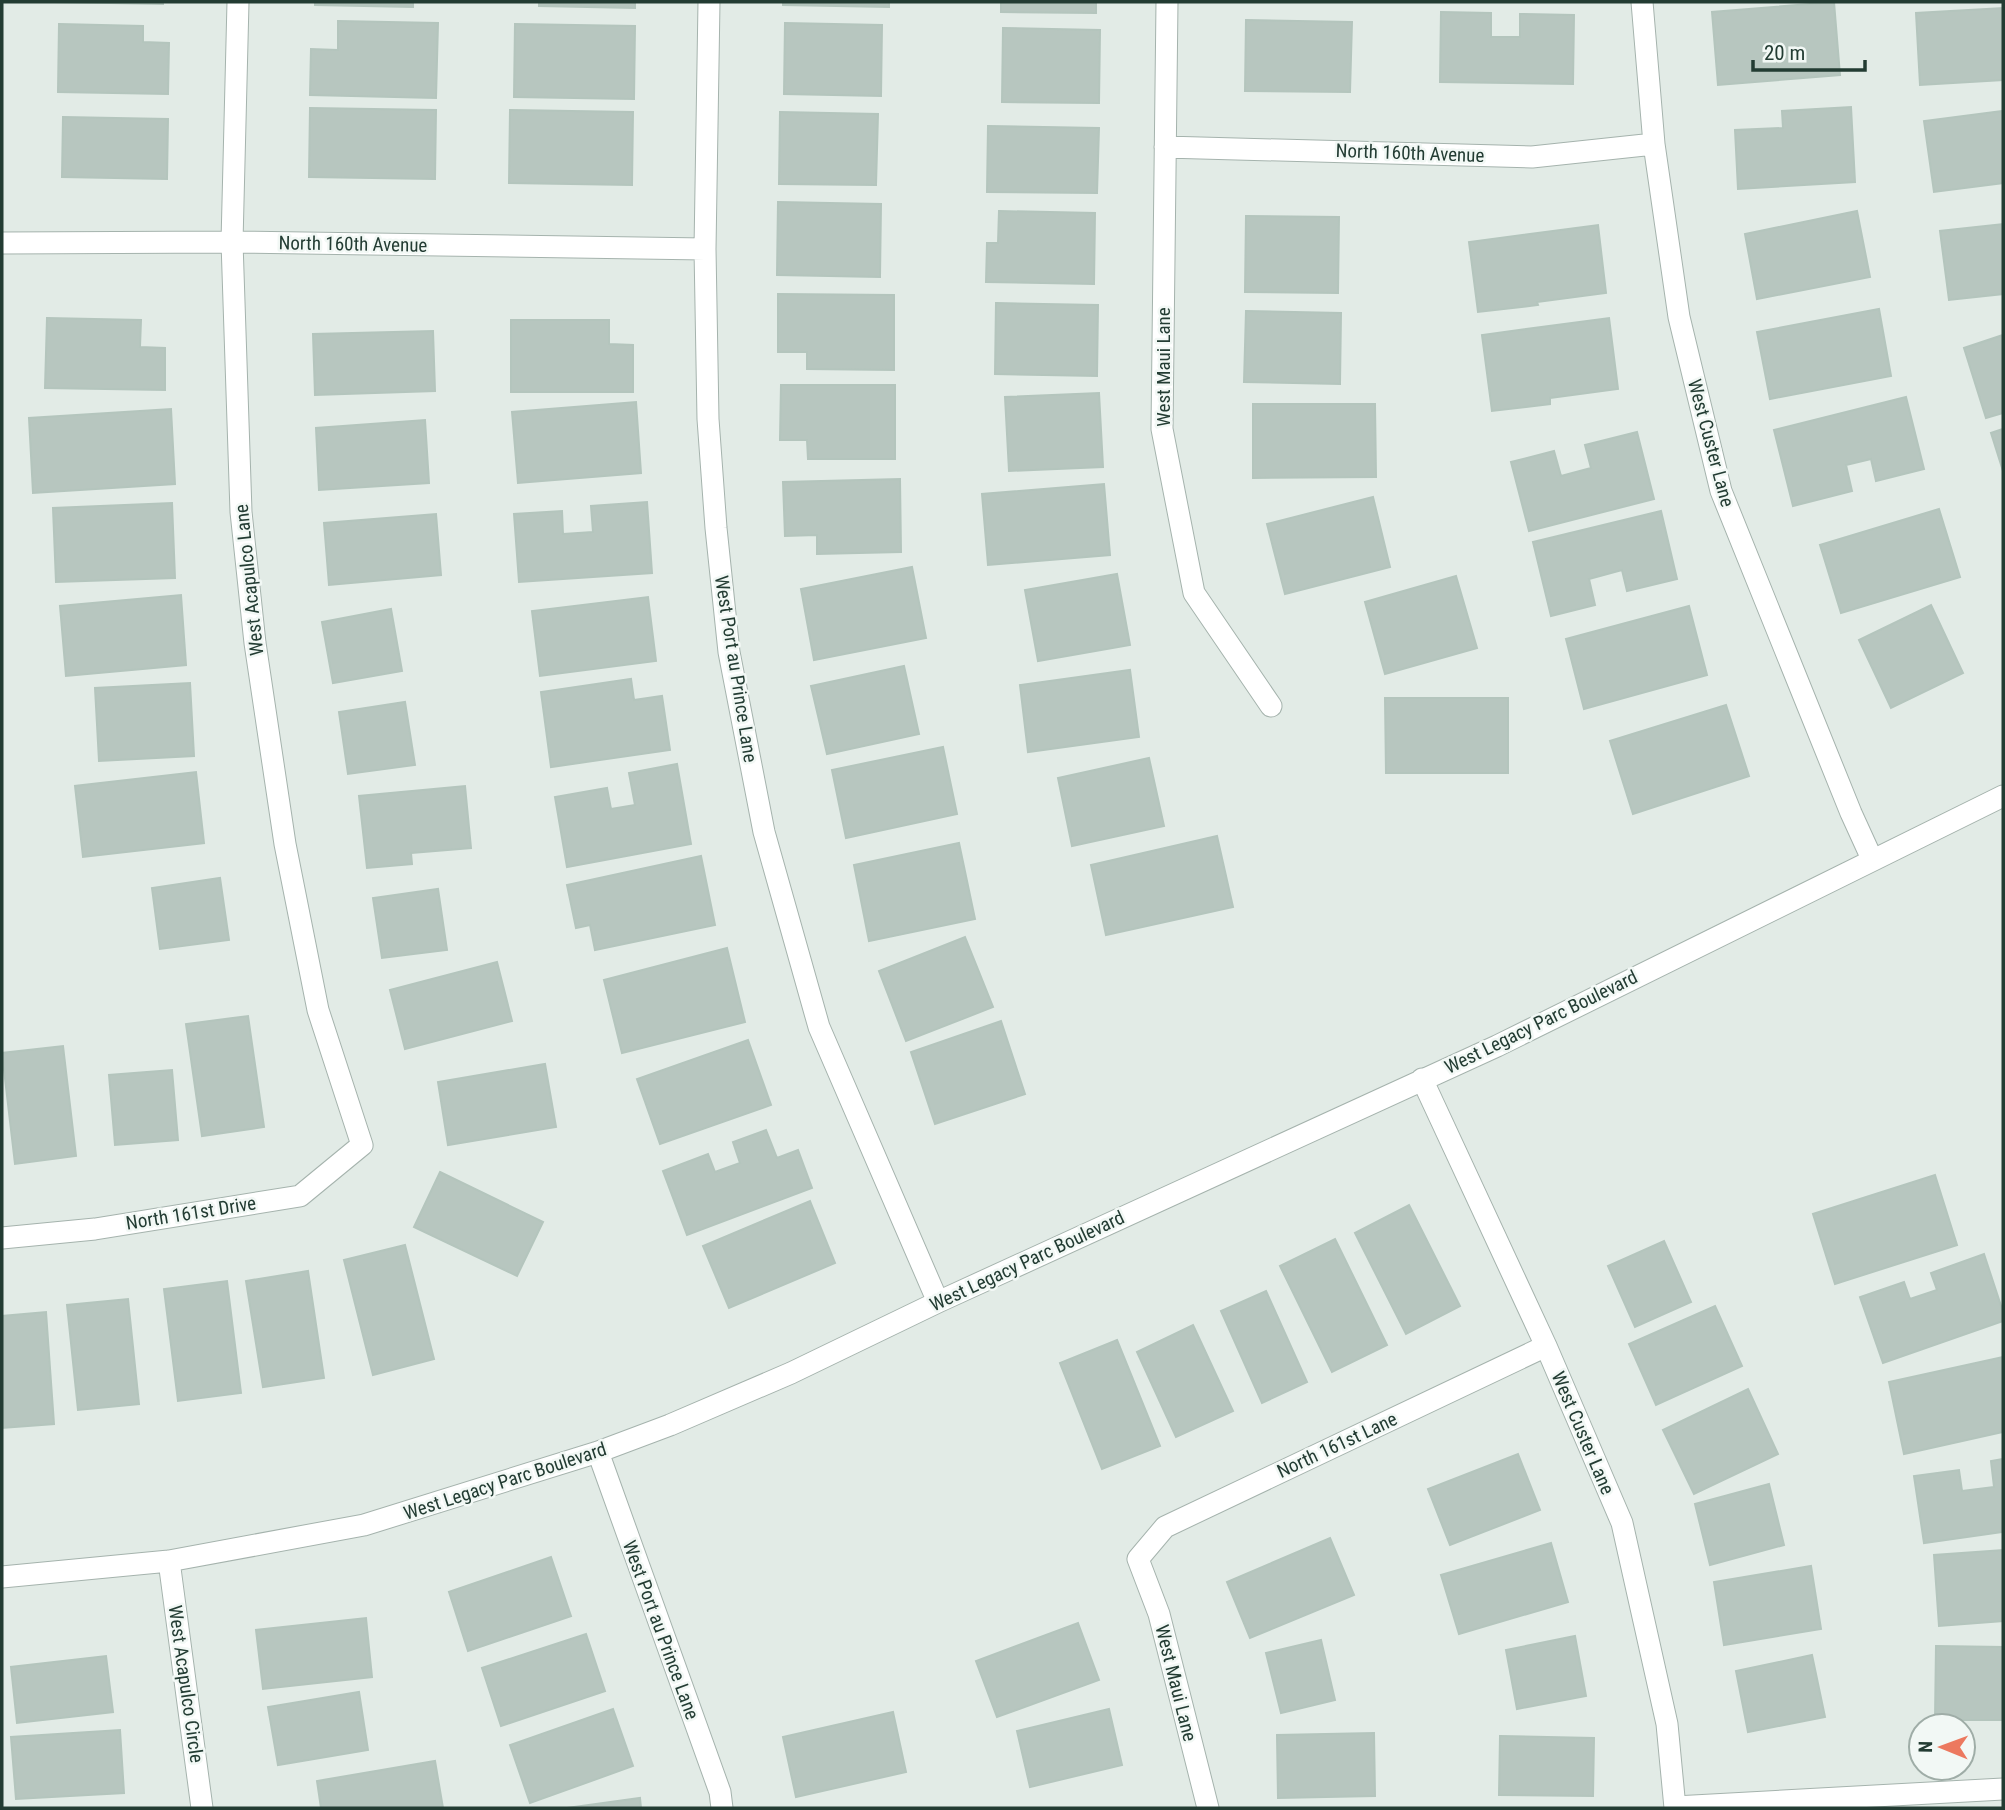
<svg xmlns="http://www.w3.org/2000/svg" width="2005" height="1810" viewBox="0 0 2005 1810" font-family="'Roboto Condensed',sans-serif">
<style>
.building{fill:#b7c6bf;stroke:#b4c5bd;stroke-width:2}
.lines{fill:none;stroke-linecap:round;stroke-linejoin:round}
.minor-casing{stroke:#a5b3ad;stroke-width:23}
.minor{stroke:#fff;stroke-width:21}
.labels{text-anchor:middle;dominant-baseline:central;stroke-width:5;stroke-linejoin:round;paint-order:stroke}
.street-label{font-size:19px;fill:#233c33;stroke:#f2f8f5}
</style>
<rect width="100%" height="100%" fill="#e2ebe6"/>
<path class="building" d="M54 2H163V4Z
M315 2H413V7L315 5Z
M539 2H635V8L539 6Z
M783 2H889V7L783 5Z
M1001 2H1096V13L1001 12Z
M1834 2 1840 75 1718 85 1712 12Z
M2003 8V80L1920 85 1916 13Z
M1441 12 1491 13V37H1520V14L1574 15 1573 84 1440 82Z
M1246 20 1352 22 1350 92 1245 91Z
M338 21 438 23 436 98 310 95 311 49 338 50Z
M785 23 882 25 881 96 784 94Z
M59 24 143 26V42L169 43 168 94 58 92Z
M515 24 635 26 634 99 514 97Z
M1003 28 1100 30 1099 103 1002 102Z
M1851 107 1855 182 1738 189 1735 130 1783 128 1782 111Z
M310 108 436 110 435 179 309 177Z
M510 110 633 112 632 185 509 183Z
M2003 111V183L1934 192 1924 121Z
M780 112 878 114 876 185 779 184Z
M63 117 168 119 167 179 62 177Z
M988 126 1099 128 1097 193 987 192Z
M778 202 881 204 880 277 777 275Z
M999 211 1095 213 1094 284 986 282 987 243H998Z
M1857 211 1870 277 1757 299 1745 234Z
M1246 216 1339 217 1338 293 1245 292Z
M2003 224V294L1949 300 1940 231Z
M1598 225 1606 293 1537 302 1538 305 1478 312 1469 242Z
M778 294 894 295V370L807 369V352H778Z
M996 303 1098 305 1097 376 995 374Z
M1879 309 1891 376 1770 399 1757 332Z
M1246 311 1341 313 1340 384 1244 382Z
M47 318 141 320 140 347 165 348V390L45 388Z
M1609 318 1618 389 1550 398V404L1492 411 1482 335Z
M511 320H609V344L633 345V392H511Z
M433 331 435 391 315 395 313 334Z
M2003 335V413L1986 418 1964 348Z
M781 385H895V459H808L807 440H780Z
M1099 393 1103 467 1009 471 1005 397Z
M1906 397 1924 469 1876 481 1871 459 1846 465 1852 491 1793 506 1774 430Z
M636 402 641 473 518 483 512 412Z
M1253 404H1375L1376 477 1253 478Z
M171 409 175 484 33 493 29 418Z
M425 420 429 483 319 490 316 428Z
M2003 429V471L1991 433Z
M1637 432 1654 499 1529 531 1511 462 1554 451 1561 476 1591 468 1585 445Z
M900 479 901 552 817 554V535L785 536 783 482Z
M1104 484 1110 555 988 565 982 494Z
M1373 497 1390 567 1285 594 1267 524Z
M647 502 652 573 519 582 514 514 562 511 563 534 593 532 591 506Z
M172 503 175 578 56 582 53 508Z
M1939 509 1960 577 1841 613 1820 545Z
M1661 511 1677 579 1627 591 1622 570 1589 579 1595 605 1551 616 1533 542Z
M436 514 441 575 329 585 324 523Z
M912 567 926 638 814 660 801 589Z
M1117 574 1130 645 1038 661 1025 590Z
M1456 576 1477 648 1385 674 1365 602Z
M181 595 186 665 66 676 60 606Z
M648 597 656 661 540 676 532 611Z
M1931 605 1963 673 1891 708 1859 640Z
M1689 606 1707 675 1584 709 1566 639Z
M391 609 402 671 333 683 322 622Z
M904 666 919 734 827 754 811 686Z
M1130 670 1139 737 1028 752 1020 685Z
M631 679 634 700 662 696 670 750 551 767 541 692Z
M190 683 194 756 99 761 95 688Z
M1385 698H1508V773H1386Z
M405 702 415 765 348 774 339 712Z
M1726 705 1749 776 1633 814 1610 741Z
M943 747 957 814 846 838 832 770Z
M1149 758 1164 826 1072 846 1058 778Z
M677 764 691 844 567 867 555 797 607 788 611 809 635 805 629 773Z
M196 772 204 843 83 857 75 786Z
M465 786 471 848 411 853 412 864 367 868 359 796Z
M1217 836 1233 907 1106 935 1091 865Z
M959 843 975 919 869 941 854 865Z
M701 856 715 925 595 950 590 925 576 928 567 885Z
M220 878 229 940 160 949 152 888Z
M438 889 447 950 382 958 373 898Z
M965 937 993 1007 906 1041 879 971Z
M727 948 745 1022 622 1053 604 980Z
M497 962 512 1021 405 1049 390 990Z
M248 1016 264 1127 202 1136 186 1024Z
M1001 1021 1025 1094 935 1124 911 1052Z
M748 1040 771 1105 660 1144 637 1079Z
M63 1046 76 1156 15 1164 2 1053Z
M545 1064 556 1127 448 1145 438 1082Z
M172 1070 178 1140 115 1145 109 1075Z
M766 1130 777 1158 798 1150 812 1188 687 1235 663 1171 708 1154 715 1172 740 1163 733 1142Z
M440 1172 543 1222 517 1276 414 1227Z
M1935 1175 1957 1245 1835 1284 1813 1214Z
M810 1201 835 1263 729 1308 703 1246Z
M1409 1205 1460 1306 1406 1334 1355 1233Z
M1335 1239 1387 1345 1332 1372 1280 1266Z
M1664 1241 1691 1302 1635 1327 1608 1266Z
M405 1245 434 1359 373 1375 344 1260Z
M1984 1254 2003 1312V1321L1883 1363 1860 1297 1904 1282 1910 1299 1937 1290 1931 1273Z
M308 1271 324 1378 263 1387 246 1281Z
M227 1281 241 1393 178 1401 164 1289Z
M1266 1291 1307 1382 1262 1403 1221 1311Z
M128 1299 139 1404 78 1410 67 1305Z
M1715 1306 1742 1366 1656 1405 1629 1344Z
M46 1312 54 1424 2 1428V1316Z
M1193 1325 1233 1411 1176 1437 1137 1352Z
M1117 1340 1160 1446 1102 1469 1060 1363Z
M2003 1357V1432L1904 1454 1889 1382Z
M1748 1389 1778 1454 1694 1494 1663 1430Z
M1518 1454 1540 1510 1450 1545 1428 1489Z
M2003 1459V1532L1924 1543 1914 1476 1959 1470 1962 1491 1994 1487 1991 1461Z
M1769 1484 1784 1545 1710 1565 1695 1504Z
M1330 1538 1354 1595 1250 1638 1227 1582Z
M1551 1543 1568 1602 1459 1634 1441 1575Z
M2003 1550V1621L1939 1626 1934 1555Z
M551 1557 571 1616 468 1651 449 1592Z
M1811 1566 1821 1629 1724 1645 1714 1582Z
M366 1618 372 1677 263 1689 256 1630Z
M1078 1623 1099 1680 997 1717 976 1661Z
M586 1634 605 1691 501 1726 482 1668Z
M1575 1636 1586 1696 1517 1709 1506 1650Z
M1321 1640 1335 1700 1281 1713 1266 1653Z
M1936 1646 2003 1647V1720H1935Z
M1812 1655 1825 1717 1748 1732 1736 1671Z
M106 1656 113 1712 17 1723 11 1667Z
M359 1692 368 1750 278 1765 268 1707Z
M613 1709 633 1766 530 1803 510 1745Z
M1109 1709 1122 1765 1030 1787 1017 1731Z
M893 1712 906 1772 796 1797 783 1737Z
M120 1730 124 1793 16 1799 11 1737Z
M1374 1733 1375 1796 1278 1798 1277 1735Z
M1500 1736 1594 1738 1593 1796 1499 1795Z
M435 1761 443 1808H321L317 1781Z
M640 1798 641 1808H567Z"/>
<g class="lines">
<g class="minor-casing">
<path id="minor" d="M709 2 705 249 708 419 716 528 729 652 764 832 819 1027 938 1302
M1167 2 1162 429 1194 593 1271 706
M1642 2 1654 144 1679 317 1721 491 1851 813 1872 859
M1165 147 1532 157 1654 144
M2 243 232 242 705 249
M1422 1079 1546 1346 1622 1523 1667 1724 1675 1808
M2 1238 95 1229 300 1196 362 1145 318 1010 285 844 255 643 241 512 232 242 238 2
M598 1452 720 1792 722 1808
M169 1561 202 1808
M2 1577 169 1561 364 1525 598 1452 670 1425 791 1373 938 1302 1497 1046 2003 796
M1675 1807 2003 1789
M1208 1808 1159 1614 1138 1559 1165 1527 1546 1346"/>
</g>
<use href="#minor" class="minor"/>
</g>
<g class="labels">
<g class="street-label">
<text transform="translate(1410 153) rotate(2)">North 160th Avenue</text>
<text transform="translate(353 244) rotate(1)">North 160th Avenue</text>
<text transform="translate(1163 367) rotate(-90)">West Maui Lane</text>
<text transform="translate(1711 443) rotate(75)">West Custer Lane</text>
<text transform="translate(249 580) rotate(-96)">West Acapulco Lane</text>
<text transform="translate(736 669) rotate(81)">West Port au Prince Lane</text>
<text transform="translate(1541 1022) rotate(-26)">West Legacy Parc Boulevard</text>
<text transform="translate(191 1213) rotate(-9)">North 161st Drive</text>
<text transform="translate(1027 1261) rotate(-25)">West Legacy Parc Boulevard</text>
<text transform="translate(1583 1433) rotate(67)">West Custer Lane</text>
<text transform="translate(1337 1445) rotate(-25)">North 161st Lane</text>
<text transform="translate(505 1481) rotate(-18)">West Legacy Parc Boulevard</text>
<text transform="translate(661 1630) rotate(70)">West Port au Prince Lane</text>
<text transform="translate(1176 1683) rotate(76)">West Maui Lane</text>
<text transform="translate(186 1684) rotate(82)">West Acapulco Circle</text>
</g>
</g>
<rect width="2005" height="1810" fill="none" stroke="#233c33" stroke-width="7"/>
<g transform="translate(1942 1747) rotate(271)"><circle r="33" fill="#f2f8f5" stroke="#9fada7" stroke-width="2"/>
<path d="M0-5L12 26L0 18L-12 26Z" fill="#ec795f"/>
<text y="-10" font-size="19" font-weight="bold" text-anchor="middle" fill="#233c33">N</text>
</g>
<path d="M1753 60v10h112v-10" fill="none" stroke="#233c33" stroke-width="3.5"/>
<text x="1764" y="60" font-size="21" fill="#233c33" stroke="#f2f8f5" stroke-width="5" paint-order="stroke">20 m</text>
</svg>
